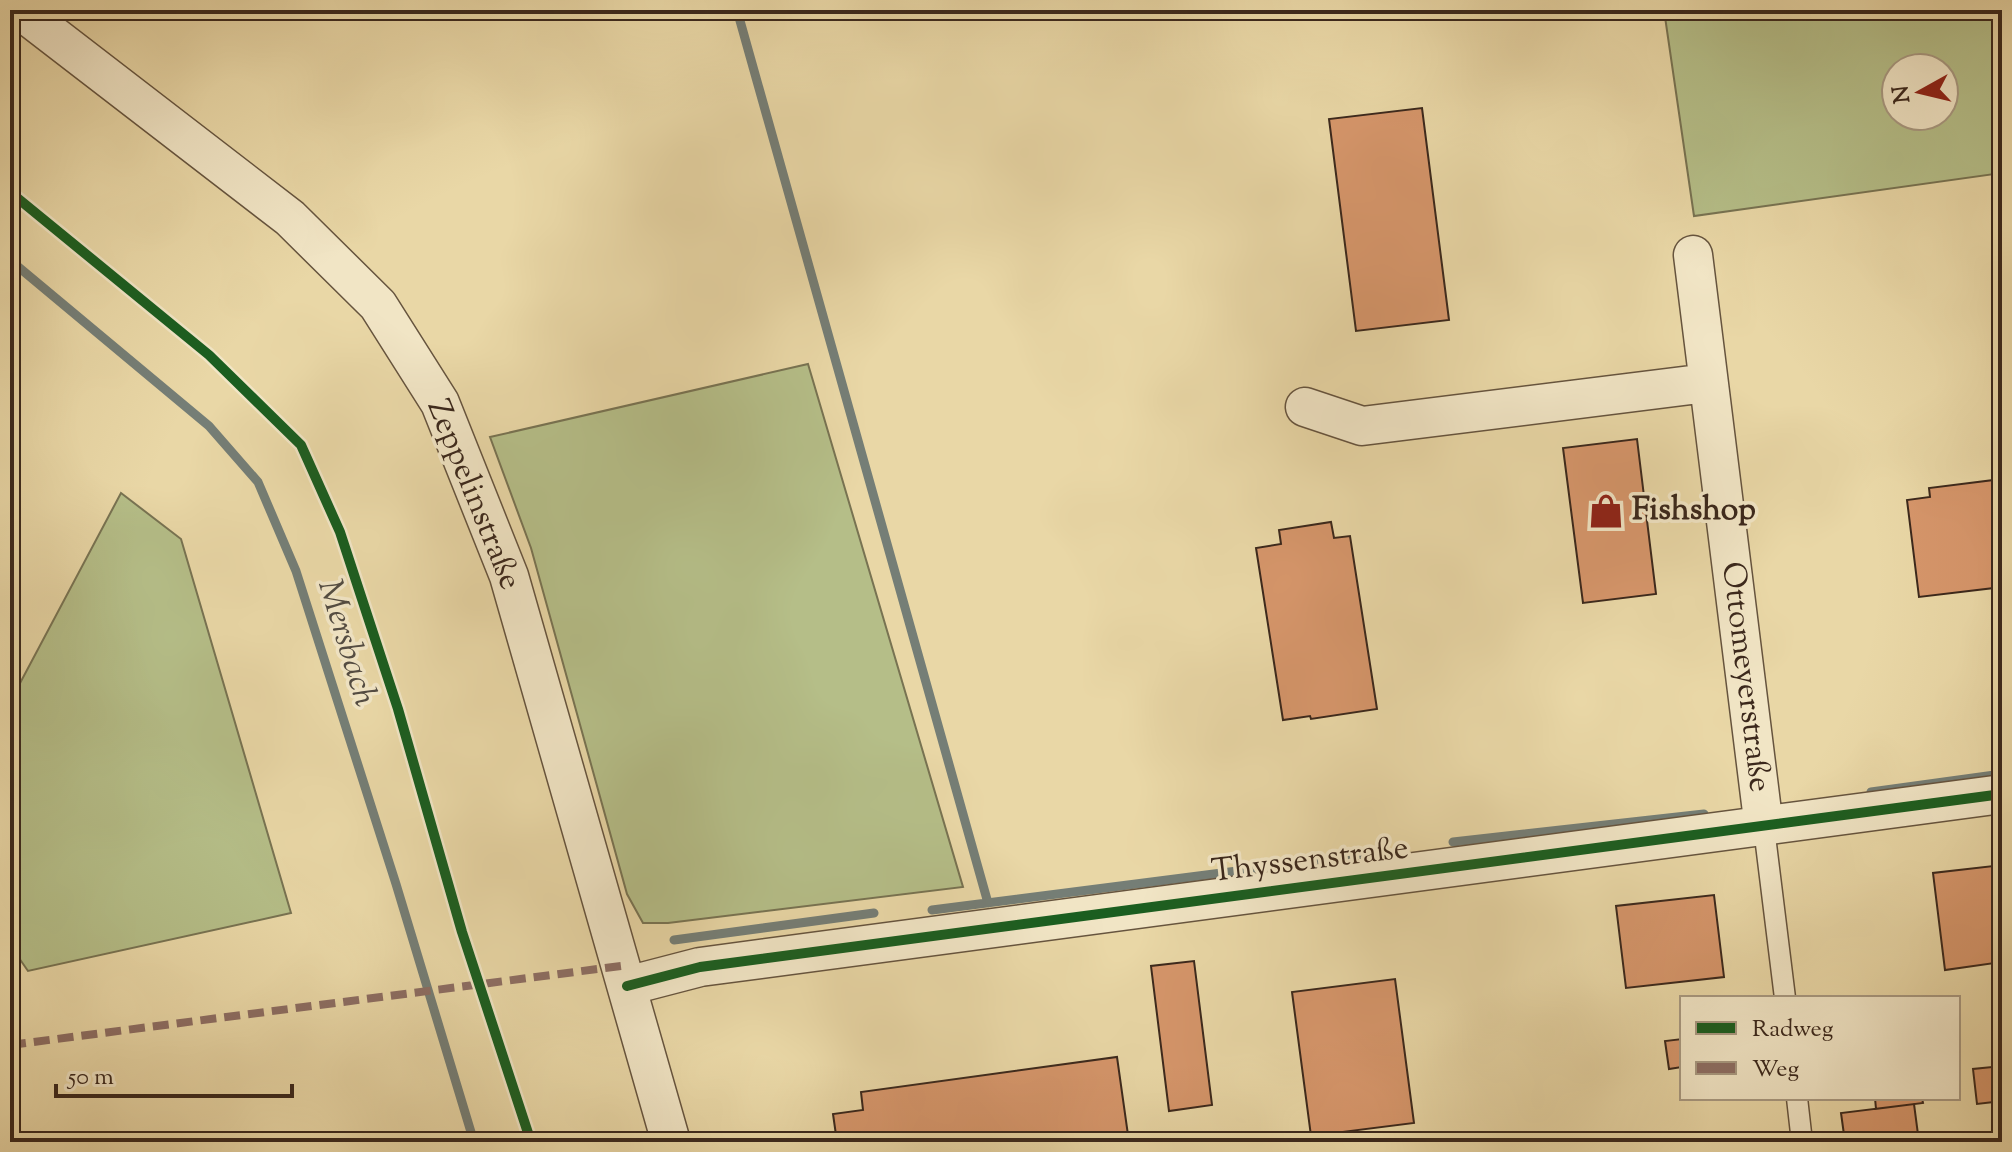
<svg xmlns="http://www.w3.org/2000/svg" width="2012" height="1152" viewBox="0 0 2012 1152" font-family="'Sorts Mill Goudy',serif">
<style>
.green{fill:#b5be88;stroke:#787352;stroke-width:2;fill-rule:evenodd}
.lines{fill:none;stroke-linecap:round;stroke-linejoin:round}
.stream{stroke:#757e76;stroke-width:9}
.building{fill:#d6966b;stroke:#3b281c;stroke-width:2}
.service-casing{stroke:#66543e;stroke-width:23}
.minor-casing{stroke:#66543e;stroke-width:41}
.service{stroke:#f1e5c5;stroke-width:20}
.minor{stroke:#f1e5c5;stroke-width:38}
.quiet{stroke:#8d6e63;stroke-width:8;stroke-dasharray:16 8;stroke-linecap:butt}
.cycleway-casing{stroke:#f1e5c5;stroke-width:15}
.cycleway{stroke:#1b5e20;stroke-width:10}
.labels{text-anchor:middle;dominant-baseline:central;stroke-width:7;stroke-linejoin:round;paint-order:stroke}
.street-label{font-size:32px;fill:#3b281c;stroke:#f1e5c5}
.poi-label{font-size:32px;font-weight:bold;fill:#3b281c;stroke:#f1e5c5;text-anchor:start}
.water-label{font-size:34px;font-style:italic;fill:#534c42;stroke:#f1e5c5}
</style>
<rect width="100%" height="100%" fill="#e9d7a6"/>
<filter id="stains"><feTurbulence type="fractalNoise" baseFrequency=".0025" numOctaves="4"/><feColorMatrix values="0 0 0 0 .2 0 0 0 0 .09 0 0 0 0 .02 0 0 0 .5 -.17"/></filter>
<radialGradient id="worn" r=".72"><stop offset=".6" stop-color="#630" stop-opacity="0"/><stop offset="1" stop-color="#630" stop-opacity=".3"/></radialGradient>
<path class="green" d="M1664 10H2002V173L1694 216ZM1896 68H1944V116H1896Z
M808 364 963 887 668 923H643L627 894 531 548 490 437Z
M121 493 181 539 291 913 28 971 10 945V702Z"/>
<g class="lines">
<path class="stream" d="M737 10 988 903
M10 260 209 426 258 482 296 571 396 884 474 1142
M1871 792 2002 774
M1453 842 1704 814
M932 910 1371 854
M674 940 874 913"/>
</g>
<path class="building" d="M1422 108 1449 320 1356 331 1329 119Z
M1637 439 1656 594 1583 603 1563 448Z
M2002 479V587L1919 597 1907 500 1930 497 1929 488Z
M1331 522 1334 538 1350 536 1377 709 1311 719 1310 716 1283 720 1256 548 1281 544 1279 530Z
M2002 865V962L1945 970 1933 873Z
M1714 895 1724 977 1626 988 1616 906Z
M1194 961 1212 1105 1169 1111 1151 966Z
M1395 979 1414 1123 1311 1136 1292 992Z
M1682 1039V1067L1669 1069 1665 1041Z
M1117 1057 1129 1142H837L833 1114 863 1110 861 1092Z
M2002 1066V1101L1977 1104 1973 1069Z
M1875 1098H1922L1923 1103 1876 1109Z
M1914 1104 1919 1142H1845L1841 1113Z"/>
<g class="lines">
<g class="service-casing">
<path id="service" d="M1764 828 1785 998
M1797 1098 1802 1142"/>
</g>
<g class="minor-casing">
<path id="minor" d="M20 10 290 218 378 305 440 403 509 576 671 1142
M1693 255 1764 828
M1305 407 1362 426 1707 383
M627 986 700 967 2002 794"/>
</g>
<use href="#service" class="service"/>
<use href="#minor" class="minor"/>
<path class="quiet" d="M10 1045 621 966"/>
<g class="cycleway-casing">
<path id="cycleway" d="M10 192 209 355 301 445 340 532 398 709 462 932 531 1142
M627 986 700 967 2002 794"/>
</g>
<use href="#cycleway" class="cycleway"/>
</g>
<defs>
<g id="shop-bare" transform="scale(2.76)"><path d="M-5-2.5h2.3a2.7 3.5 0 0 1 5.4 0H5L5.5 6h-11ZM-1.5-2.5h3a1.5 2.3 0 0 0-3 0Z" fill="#8f2418" stroke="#f1e5c5" stroke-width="2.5" paint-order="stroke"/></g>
</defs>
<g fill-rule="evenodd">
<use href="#shop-bare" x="1606" y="511"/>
</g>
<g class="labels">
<g class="street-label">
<text transform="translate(473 495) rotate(68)">Zeppelinstraße</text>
<text transform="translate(1745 677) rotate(83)">Ottomeyerstraße</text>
<text transform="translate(1310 861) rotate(-7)">Thyssenstraße</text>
</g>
<g class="poi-label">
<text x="1632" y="511">Fishshop</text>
</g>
<g class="water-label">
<text transform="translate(346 643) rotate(73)">Mersbach</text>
</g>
</g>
<rect width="2012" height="1152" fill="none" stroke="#e9d7a6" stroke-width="40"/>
<rect x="12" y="12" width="1988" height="1128" fill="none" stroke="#3b281c" stroke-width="4"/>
<rect x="20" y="20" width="1972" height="1112" fill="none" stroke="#3b281c" stroke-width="2"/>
<rect x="1680" y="996" width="280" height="104" fill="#f1e5c5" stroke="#a89981" stroke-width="2"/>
<rect x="1696" y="1022" width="40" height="12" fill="#1b5e20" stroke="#a89981" stroke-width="2"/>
<text x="1752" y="1036" font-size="24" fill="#3b281c">Radweg</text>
<rect x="1696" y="1062" width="40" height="12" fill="#8d6e63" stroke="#a89981" stroke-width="2"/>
<text x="1752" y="1076" font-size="24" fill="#3b281c">Weg</text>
<g transform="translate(1920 92) rotate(262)"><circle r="38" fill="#f1e5c5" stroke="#a89981" stroke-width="2"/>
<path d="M0-6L14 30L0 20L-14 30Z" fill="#8f2418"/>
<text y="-12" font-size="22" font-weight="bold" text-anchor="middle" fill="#3b281c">N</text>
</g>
<path d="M56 1084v12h236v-12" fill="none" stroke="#3b281c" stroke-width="4"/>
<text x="68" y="1084" font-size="24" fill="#3b281c" stroke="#f1e5c5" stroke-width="6" paint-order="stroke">50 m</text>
<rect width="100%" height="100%" filter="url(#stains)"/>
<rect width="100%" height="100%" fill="url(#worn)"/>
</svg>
